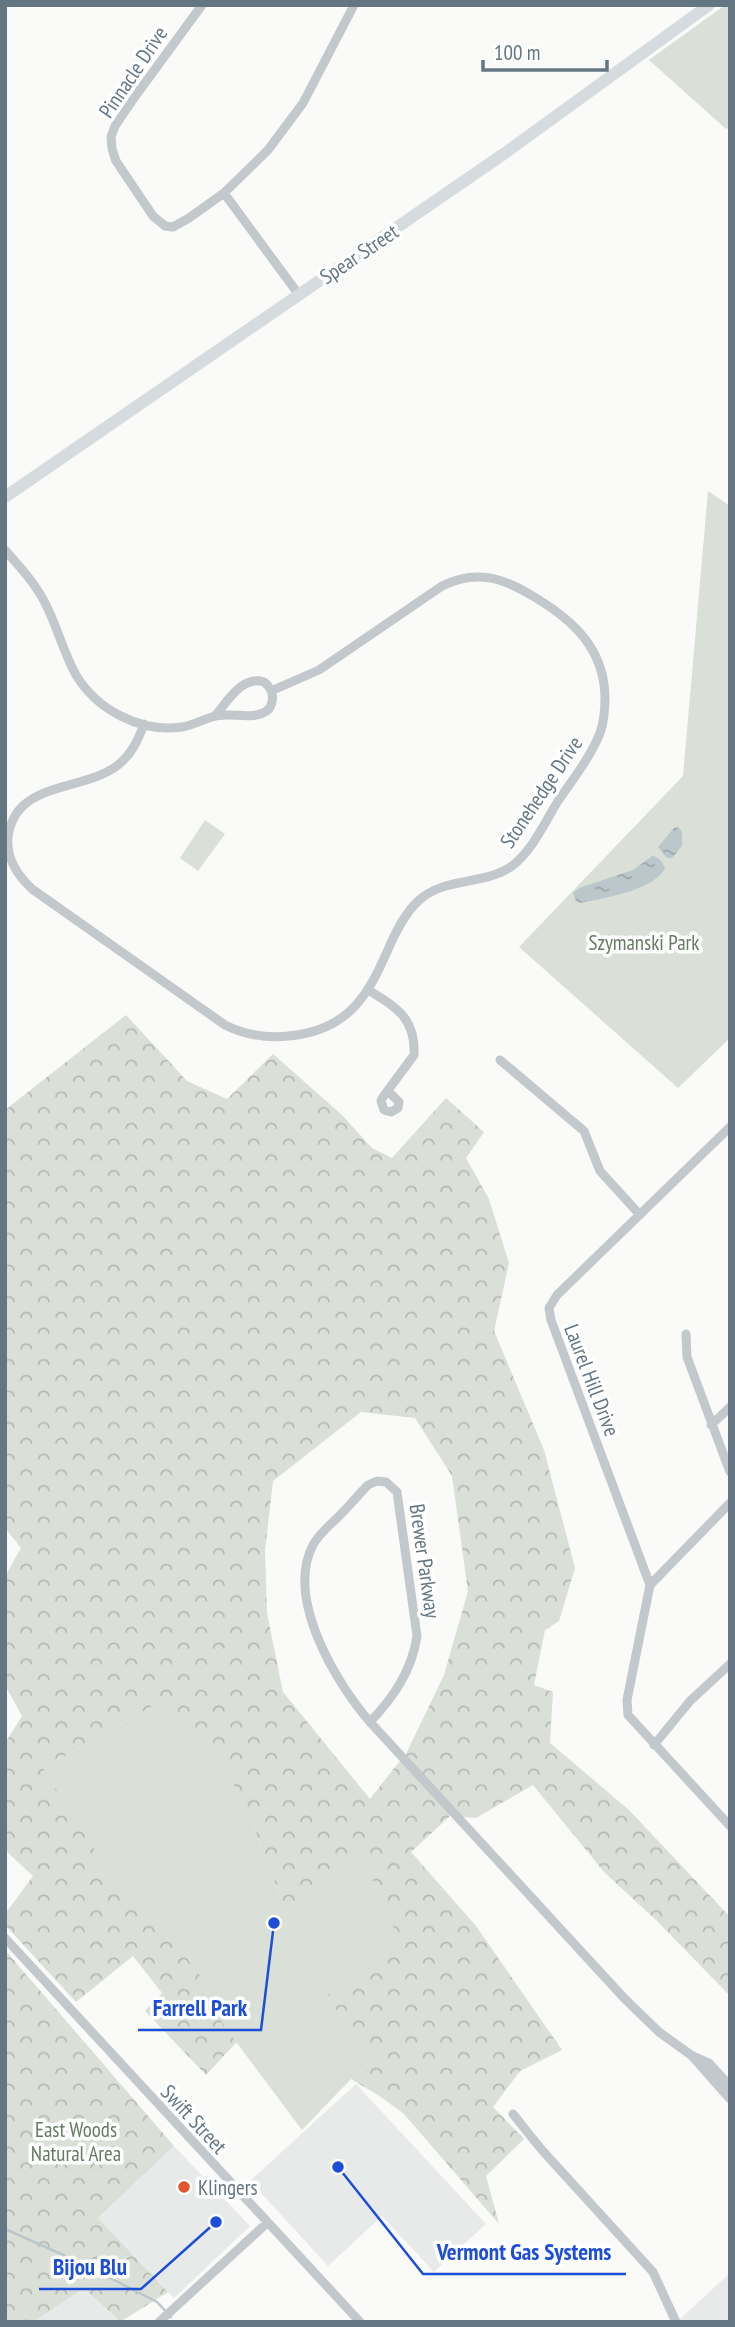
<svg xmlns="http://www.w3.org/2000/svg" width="735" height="2327" viewBox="0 0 735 2327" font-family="'PT Sans Narrow',sans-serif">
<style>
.built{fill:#e8e9e9}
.forest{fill:url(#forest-crowns);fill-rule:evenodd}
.park{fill:#dadfd7}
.water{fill:url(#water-ripples)}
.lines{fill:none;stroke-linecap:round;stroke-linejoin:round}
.stream{stroke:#bbc7cb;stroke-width:2.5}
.minor{stroke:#c3c8cc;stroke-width:9}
.major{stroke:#d6dbdf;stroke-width:12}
.poi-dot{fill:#e4572e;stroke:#fff;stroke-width:2.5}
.labels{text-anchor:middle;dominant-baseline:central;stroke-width:7;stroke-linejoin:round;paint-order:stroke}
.street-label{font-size:21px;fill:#657683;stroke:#fff}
.park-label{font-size:21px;fill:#687a64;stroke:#fff}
.poi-label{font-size:21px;fill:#657683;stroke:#fff;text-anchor:start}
.leader{fill:none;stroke:#1d4ed8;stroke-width:2.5}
.callout-dot{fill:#1d4ed8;stroke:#fff;stroke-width:2.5}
.callout-label{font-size:23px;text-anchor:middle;font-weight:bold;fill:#1d4ed8;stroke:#fff;stroke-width:7;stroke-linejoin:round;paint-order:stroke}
</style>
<defs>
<pattern id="forest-crowns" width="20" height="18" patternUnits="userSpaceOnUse" patternTransform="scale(1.75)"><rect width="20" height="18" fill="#dadfd7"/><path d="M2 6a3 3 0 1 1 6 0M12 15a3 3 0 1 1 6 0" fill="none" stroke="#b4b9b4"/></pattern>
<pattern id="water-ripples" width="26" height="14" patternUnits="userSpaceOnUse" patternTransform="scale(1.75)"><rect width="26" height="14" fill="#bbc7cb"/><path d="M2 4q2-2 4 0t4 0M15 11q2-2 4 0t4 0" fill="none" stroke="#9ca6aa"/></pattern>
</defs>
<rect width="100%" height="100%" fill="#fafaf8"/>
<path class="built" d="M356 2084 486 2224 434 2272 382 2216 328 2266 250 2181Z
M174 2146 250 2226 174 2298 98 2218Z
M730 2273V2322H682L680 2319Z
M84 2287 119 2322H33Z"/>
<path class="forest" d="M126 1015 187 1081 227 1099 273 1054 342 1115 372 1148 392 1158 446 1098 484 1132 466 1158 489 1199 509 1263 494 1331 544 1450 575 1568 559 1621 545 1630 534 1685 553 1692 550 1743 629 1810 730 1917V1996L657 1921 604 1872 533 1785 476 1818 450 1816 411 1852 476 1926 562 2050 520 2071 493 2107 524 2139 486 2176 499 2224 404 2114 381 2097 351 2079 373 2060 326 1996 361 1856 285 1909 252 1822 212 1742 153 1706 43 1768 259 2018 206 2075 145 2011 162 1993 133 1956 76 2002 5 1925V1914L33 1876 5 1850V1743L22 1716 5 1685V1576L21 1548 5 1528V1110ZM361 1412 415 1418 452 1476 468 1591 444 1675 407 1752 370 1799 283 1692 267 1613 265 1551 273 1481Z
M5 1950 174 2146 98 2218 168 2292 120 2322 84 2288 33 2322H5Z"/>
<path class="park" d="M725 5H730V127L726 129 649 60Z
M708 491 730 506V1038L678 1088 519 947 683 776Z
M205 820 225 834 198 871 180 858Z
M153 1706 177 1714 212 1742 252 1822 285 1909 362 1855 403 1949 326 1996 373 2060 351 2079 302 2130 222 2023 211 1989 170 1937 116 1884 43 1768Z"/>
<path class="water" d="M678 827 682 832V846L672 858H667L658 847 674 828Z
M652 856C660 857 662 862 665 868 654 891 603 898 580 903L576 901 573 893 579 888 633 870Z"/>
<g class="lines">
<path class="stream" d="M5 2229 77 2261 157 2302 171 2317"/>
<path class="minor" d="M202 5 134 98 115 126 111 137 112 149 116 161 153 216 165 226 173 227 189 218 224 193 268 150 303 103 354 5
M224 193 299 295
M5 550C19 566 34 582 44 601 57 625 63 652 76 675 97 710 141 733 182 727 193 725 202 720 212 717 230 710 253 723 269 709 275 699 273 689 264 682 242 675 228 701 215 716
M144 724C138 740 132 754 118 765 84 792 15 780 8 837 6 858 17 875 32 889L225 1025C247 1036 272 1039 297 1035 352 1027 370 991 390 945 398 927 408 908 423 897 450 877 485 885 512 866 532 851 545 822 558 801 573 779 590 758 600 733 604 722 605 709 605 697 604 649 574 621 536 598 506 579 477 568 442 586L319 670 271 691
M368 990C396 1007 416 1018 414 1055L383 1097 381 1101 384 1110 391 1112 398 1108 399 1102 388 1091
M500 1060 584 1131 600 1171 640 1215
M730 1127 557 1295 549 1308 551 1320 650 1585 627 1700 628 1715 730 1826
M686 1334 687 1357 730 1472
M711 1425 730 1407
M377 1481 386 1482 397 1492 417 1636C412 1670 394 1697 370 1722 336 1683 285 1598 313 1545 320 1532 332 1524 342 1513 351 1504 359 1494 368 1485Z
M650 1585 730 1503
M370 1722 624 1998 659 2032 691 2055 709 2063 730 2086
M654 1745 690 1701 730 1664
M5 1938 360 2322
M692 2056 730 2099
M513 2114 541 2149 653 2272 676 2322
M159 2322 267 2223"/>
<path class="major" d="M5 497 505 153 709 5"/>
</g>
<circle class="poi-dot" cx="184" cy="2187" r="7"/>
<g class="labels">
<g class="street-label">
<text transform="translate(133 72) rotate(-56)">Pinnacle Drive</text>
<text transform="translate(359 254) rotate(-34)">Spear Street</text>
<text transform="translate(541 792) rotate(-56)">Stonehedge Drive</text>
<text transform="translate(592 1380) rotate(69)">Laurel Hill Drive</text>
<text transform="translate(425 1561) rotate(82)">Brewer Parkway</text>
<text transform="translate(194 2119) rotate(47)">Swift Street</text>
</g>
<g class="park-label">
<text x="644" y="942">Szymanski Park</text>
<text x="76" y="2129">East Woods<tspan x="76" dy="24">Natural Area</tspan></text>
</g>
<g class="poi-label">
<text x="198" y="2187">Klingers</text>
</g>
</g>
<path class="leader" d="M274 1923L261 2030H138M338 2167L423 2274H626M216 2222L141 2289H39"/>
<g class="callout-dot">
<circle cx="274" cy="1923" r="7"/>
<circle cx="338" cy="2167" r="7"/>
<circle cx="216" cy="2222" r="7"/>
</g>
<g class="callout-label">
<text x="200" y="2016">Farrell Park</text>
<text x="524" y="2260">Vermont Gas Systems</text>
<text x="90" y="2275">Bijou Blu</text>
</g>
<rect width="735" height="2327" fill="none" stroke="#657683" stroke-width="14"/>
<path d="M483 60v10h124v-10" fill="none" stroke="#657683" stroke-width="3.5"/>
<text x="494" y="60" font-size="21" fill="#657683" stroke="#ffffff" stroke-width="5" paint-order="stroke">100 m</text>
</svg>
